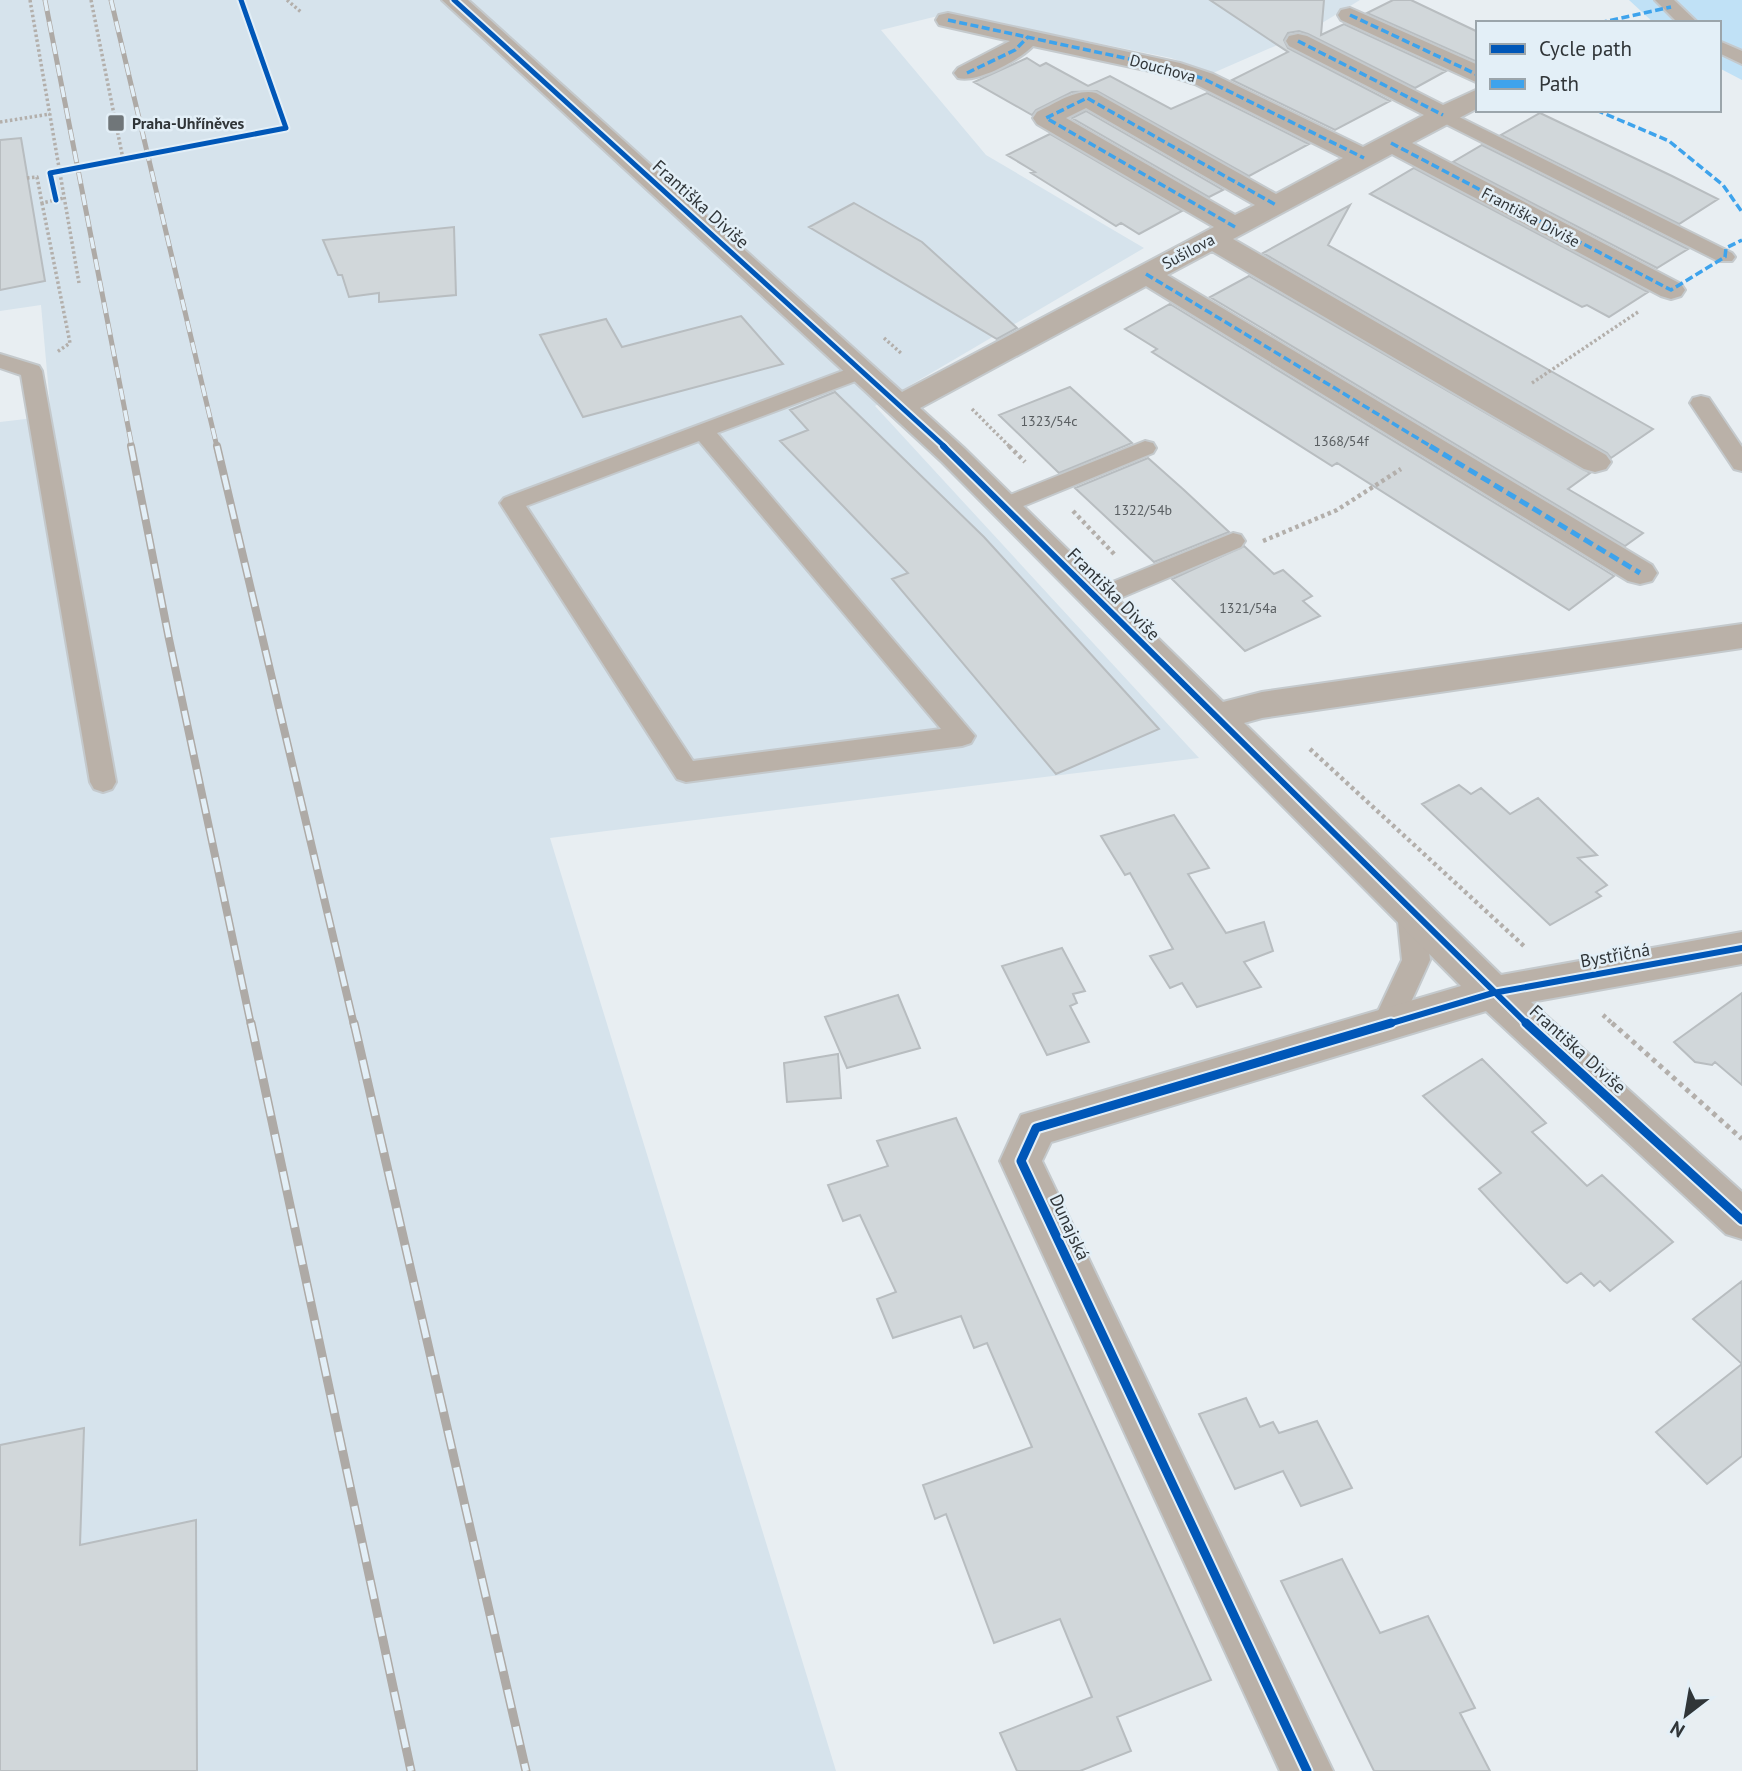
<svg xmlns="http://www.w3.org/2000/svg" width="1742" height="1771" viewBox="0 0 1742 1771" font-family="'PT Sans',sans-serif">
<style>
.built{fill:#d6e3ec}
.green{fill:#c0e1f6}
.building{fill:#d1d7da;stroke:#b8bdc0;stroke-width:2}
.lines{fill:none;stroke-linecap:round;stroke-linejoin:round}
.lane-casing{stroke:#c4c9cc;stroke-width:4}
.street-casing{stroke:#c4c9cc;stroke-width:4}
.path-far2{stroke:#b3afab;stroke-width:3.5;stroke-dasharray:2.5 2.5;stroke-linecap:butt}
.path-far1{stroke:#b3afab;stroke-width:4.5;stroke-dasharray:3.5 3.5;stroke-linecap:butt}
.path{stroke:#b3afab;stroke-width:5;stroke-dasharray:4.5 4.5;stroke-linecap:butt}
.lane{fill:#bab1a8;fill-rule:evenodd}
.street{fill:#bab1a8;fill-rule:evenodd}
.rail-far2-casing{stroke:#aeaaa6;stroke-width:5}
.rail-far1-casing{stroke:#aeaaa6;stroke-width:8}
.rail-casing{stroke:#aeaaa6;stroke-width:9}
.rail-far2{stroke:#e3eff7;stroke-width:3.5;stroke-dasharray:11;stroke-linecap:butt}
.rail-far1{stroke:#e3eff7;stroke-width:5;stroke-dasharray:15;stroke-linecap:butt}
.rail{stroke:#e3eff7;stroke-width:6;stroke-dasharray:19;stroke-linecap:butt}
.quiet-far1{stroke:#3ea3ec;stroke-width:3.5;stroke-dasharray:8 3.5;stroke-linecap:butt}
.quiet{stroke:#3ea3ec;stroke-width:5;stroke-dasharray:10 5;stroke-linecap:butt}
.cycleway-far2-casing{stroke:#e3eff7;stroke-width:9}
.cycleway-far1-casing{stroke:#e3eff7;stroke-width:10}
.cycleway-casing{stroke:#e3eff7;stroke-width:13}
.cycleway-far2{stroke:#0057b8;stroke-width:5}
.cycleway-far1{stroke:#0057b8;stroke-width:6}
.cycleway{stroke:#0057b8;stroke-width:9}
.poi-dot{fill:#707679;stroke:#e3eff7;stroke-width:2.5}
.labels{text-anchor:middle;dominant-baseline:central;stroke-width:5;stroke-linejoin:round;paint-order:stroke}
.number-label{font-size:14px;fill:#595e61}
.far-street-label{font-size:16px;fill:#303538;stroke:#e3eff7}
.far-poi-label{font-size:16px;font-weight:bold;fill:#303538;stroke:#e3eff7;text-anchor:start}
.street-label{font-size:18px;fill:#303538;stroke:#e3eff7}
</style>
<rect width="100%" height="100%" fill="#e8eef2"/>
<path class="built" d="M0 0H1360L1307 32 1213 73 1171 58 950 13 881 30 986 155 1144 248 875 406 1199 758 550 838 836 1771H0V422L51 416 41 305 0 311Z"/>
<path class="green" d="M1629 0H1742V80L1719 68V23H1654Z"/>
<path class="building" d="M1210 0H1324L1321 35 1344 24 1446 71 1415 88 1308 34 1299 31 1288 33 1284 40 1288 48 1390 101 1335 130 1232 80 1288 52Z
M1393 0H1411L1478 32V60L1475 61 1367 13Z
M1027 58 1040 66 1046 63 1088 86 1110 76 1171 109 1207 93 1309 144 1249 176 1097 91 1072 92 1036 110 1032 115 974 82Z
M1086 111 1223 190 1209 197 1072 118Z
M1540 113 1672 176 1718 199 1679 224 1501 135Z
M1050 134 1182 211 1139 234 1121 223 1116 226 1031 173 1035 172 1007 155Z
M21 138 45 281 0 290V140Z
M1482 145 1688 249 1657 268 1453 162Z
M1414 168 1648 292 1609 317 1587 305 1582 307 1370 194Z
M854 203 922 242 1017 328 997 339 809 227Z
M1350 205 1328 245 1653 429 1611 458 1607 453 1263 253Z
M454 227 456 295 379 302V293L349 297 342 275H338L323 240Z
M1249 276 1590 473 1568 489 1643 533 1625 546 1210 297Z
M1170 304 1598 566 1614 576 1569 610 1337 463 1332 466 1152 352 1157 349 1125 329Z
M741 316 783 364 583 417 540 335 606 319 622 347Z
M1070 387 1132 443 1059 473 999 415Z
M835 392 984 537 1159 729 1056 774 892 579 908 573 780 441 808 430 790 410Z
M1148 458 1184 490 1229 532 1154 562 1075 488Z
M1244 546 1274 574 1283 570 1312 596 1303 601 1320 616 1245 651 1172 579Z
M1459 785 1471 794 1481 788 1510 814 1538 798 1597 855 1578 858 1607 885 1596 892 1601 896 1550 925 1422 804Z
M1174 815 1209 868 1188 874 1226 933 1264 922 1273 951 1244 962 1261 987 1197 1007 1182 983 1170 988 1150 956 1173 949 1130 873 1125 875 1101 836Z
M1062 948 1085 991 1073 994 1077 1003 1070 1006 1089 1042 1047 1055 1002 966Z
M1742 993V1085L1715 1062 1712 1065 1695 1062 1674 1042Z
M898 995 920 1048 847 1068 825 1017Z
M838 1054 841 1098 787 1102 784 1063Z
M1482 1059 1546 1123 1532 1132 1587 1186 1602 1175 1673 1242 1610 1291 1600 1281 1594 1286 1581 1273 1567 1283 1564 1281 1479 1189 1501 1173 1423 1096Z
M956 1118 1211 1680 1117 1717 1131 1751 1080 1771H1017L1000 1733 1092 1697 1060 1619 994 1643 946 1514 935 1519 923 1485 1032 1447 1010 1396 987 1343 974 1348 961 1316 893 1338 877 1299 896 1292 860 1215 843 1221 828 1185 888 1166 877 1141Z
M1742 1281V1364L1693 1319Z
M1742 1364V1456L1707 1484 1656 1432Z
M1246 1398 1260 1427 1273 1422 1279 1433 1317 1421 1352 1488 1301 1506 1283 1471 1235 1489 1199 1414Z
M84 1428 80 1545 196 1520 197 1771H0V1445Z
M1342 1559 1380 1633 1428 1616 1475 1708 1460 1713 1490 1771H1374L1281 1581Z"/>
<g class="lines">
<g class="lane-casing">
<path id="lane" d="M1655 0H1674L1698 23H1678Z
M1719 41 1742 51V64L1719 53Z
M1443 109 1732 253 1735 257 1732 261H1718L1436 119 1433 115Z
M0 354 39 366 42 371 116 782 112 789 103 792 94 789 90 782 21 375 0 368Z
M861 364 869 366 872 371 869 376 717 433 975 736 971 743 962 746 686 782 677 779 500 503 504 498ZM699 441 941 729 693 761 526 506Z
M1701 396 1709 398 1742 447V471L1734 469 1690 403 1693 398Z
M1145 441 1153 443 1156 448 1153 453 1011 511 1003 514 995 511 991 506 995 501Z
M1233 533 1241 535 1245 541 1241 547 1106 604 1097 606 1088 604 1085 598 1088 592Z
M1411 901 1421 904 1425 912 1430 960 1397 1033 1387 1036 1377 1033 1372 1024 1402 960 1397 912 1401 904Z"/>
</g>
<g class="street-casing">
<path id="street" d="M442 0H468L902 392 1214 227 1037 124 1033 118 1037 112C1055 104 1076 88 1096 93L1276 194 1343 158 1195 84 1164 74 1033 46C1019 60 978 83 958 78L954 73 958 68 1010 41 939 25 936 20 939 15 948 13 1180 63 1213 74 1363 147 1424 115 1289 46 1286 41 1289 36 1298 34 1307 36 1443 105 1478 89V108L1412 143 1681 284 1685 290 1681 296 1671 299 1661 296 1392 154 1233 239 1606 455 1611 462 1606 469 1595 472 1584 469 1212 251 1167 275 1652 565 1657 573 1652 581 1640 584 1628 581 1146 286 920 408 964 448 1223 702 1262 692 1742 624V648L1262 718 1244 723 1501 975 1742 932V964L1531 1002 1742 1192V1239L1726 1234 1486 1011 1051 1142 1042 1161 1333 1771H1280L1000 1161 1021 1115 1461 986 942 462ZM1086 108 1255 205 1235 215 1066 118Z
M1350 8 1478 65V83L1341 20 1338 15 1341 10Z"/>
</g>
<path class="path-far2" d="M30 0 79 283
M91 0 123 159
M241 0 250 25
M287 0 301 12
M0 122 50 114
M50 173 56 200
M27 178 37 177 42 203 64 198
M42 203 70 343 57 352
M884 338 902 354
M1532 383 1638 312
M972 409 1010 447"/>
<path class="path-far1" d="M1009 446 1025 462
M1073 511 1115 555
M1263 541 1337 510 1401 469
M1310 749 1525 947
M1603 1015 1614 1025"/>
<path class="path" d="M1612 1023 1742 1139"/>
<use href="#lane" class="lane"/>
<use href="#street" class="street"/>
<g class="rail-far2-casing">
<path id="rail-far2" d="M45 0 132 447
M111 0 217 447"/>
</g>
<g class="rail-far1-casing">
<path id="rail-far1" d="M131 446 169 639 251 1025
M217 446 354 1025"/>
</g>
<g class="rail-casing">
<path id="rail" d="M251 1023 411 1771
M354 1023 526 1771"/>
</g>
<use href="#rail-far2" class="rail-far2"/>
<use href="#rail-far1" class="rail-far1"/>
<use href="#rail" class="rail"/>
<path class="quiet-far1" d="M1350 15 1478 75
M948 20 1171 68 1204 79 1364 158
M1599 23 1671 7
M1298 41 1443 115
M967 73 1015 50 1028 37
M1596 110 1669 141 1723 185 1742 212
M1391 143 1671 290 1725 257 1726 248 1742 240
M1235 227 1046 118 1087 98 1276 205
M1146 274 1432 447"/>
<path class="quiet" d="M1430 446 1640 573"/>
<g class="cycleway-far2-casing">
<path id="cycleway-far2" d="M454 0 945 447
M56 200 50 173 286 128 241 0"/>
</g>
<g class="cycleway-far1-casing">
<path id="cycleway-far1" d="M943 446 1528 1025
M1385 1025 1493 993 1742 948"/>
</g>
<g class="cycleway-casing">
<path id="cycleway" d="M1526 1023 1742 1220
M1307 1771 1021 1161 1036 1128 1391 1023"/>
</g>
<use href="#cycleway-far2" class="cycleway-far2"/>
<use href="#cycleway-far1" class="cycleway-far1"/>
<use href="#cycleway" class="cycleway"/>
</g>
<rect class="poi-dot" x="107" y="114" width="18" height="18" rx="3.5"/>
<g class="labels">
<g class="number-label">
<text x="1049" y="421">1323/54c</text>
<text x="1341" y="441">1368/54f</text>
<text x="1143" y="510">1322/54b</text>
<text x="1248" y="608">1321/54a</text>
</g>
<g class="far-street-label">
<text transform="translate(1163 68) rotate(15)">Douchova</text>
<text transform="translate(1531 217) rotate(28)">Františka Diviše</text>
<text transform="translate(1188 251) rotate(-28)">Sušilova</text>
</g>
<g class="far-poi-label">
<text x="132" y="123">Praha-Uhříněves</text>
</g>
<g class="street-label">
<text transform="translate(701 204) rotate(42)">Františka Diviše</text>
<text transform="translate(1114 594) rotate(45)">Františka Diviše</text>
<text transform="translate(1615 955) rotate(-10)">Bystřičná</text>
<text transform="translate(1578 1049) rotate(42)">Františka Diviše</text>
<text transform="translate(1070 1227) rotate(65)">Dunajská</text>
</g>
</g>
<rect x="1476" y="21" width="245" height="91" fill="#e3eff7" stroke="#9ba5ab" stroke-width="2"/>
<rect x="1490" y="44" width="35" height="10" fill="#0057b8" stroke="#9ba5ab" stroke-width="2"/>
<text x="1539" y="56" font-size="21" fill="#303538">Cycle path</text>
<rect x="1490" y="79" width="35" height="10" fill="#3ea3ec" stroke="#9ba5ab" stroke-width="2"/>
<text x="1539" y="91" font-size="21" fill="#303538">Path</text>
<g transform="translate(1686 1715) rotate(211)" stroke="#e3eff7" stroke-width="5" paint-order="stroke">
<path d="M0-5L12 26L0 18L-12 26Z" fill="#303538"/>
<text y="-10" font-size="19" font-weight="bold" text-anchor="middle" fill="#303538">N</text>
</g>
</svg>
